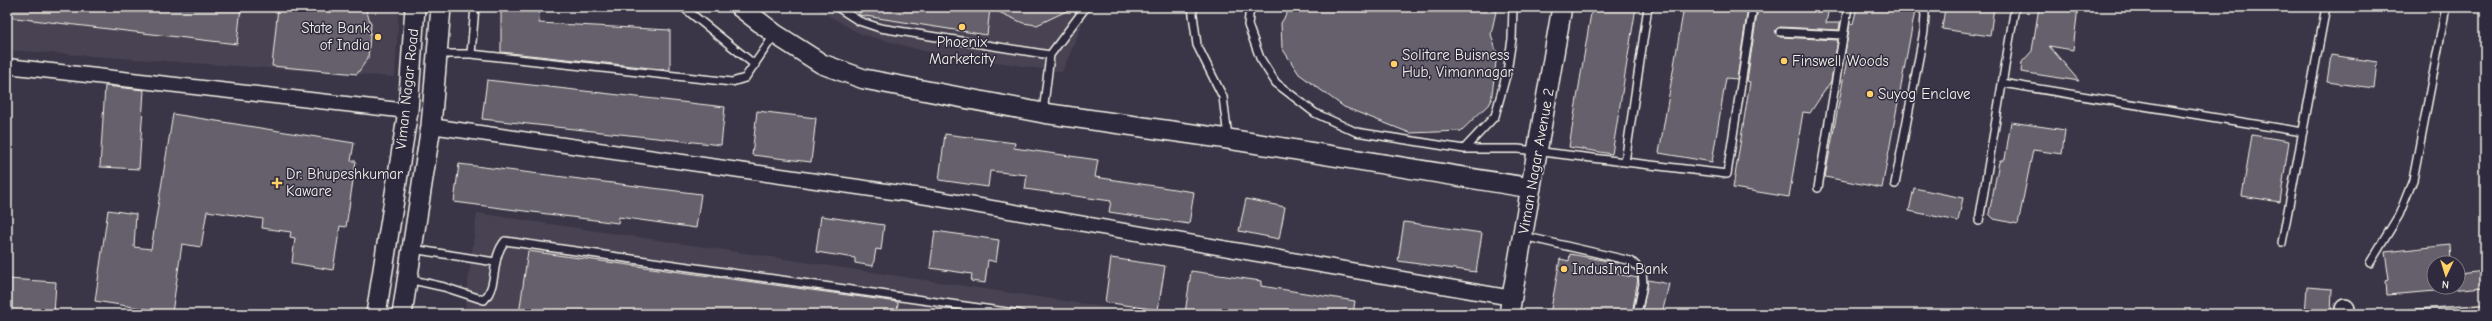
<svg xmlns="http://www.w3.org/2000/svg" width="2492" height="321" viewBox="0 0 2492 321" font-family="'Comic Neue',sans-serif">
<style>
.built{fill:#484352}
.building{fill:#65616c;stroke:#f4f1e8}
.lines{fill:none;stroke-linecap:round;stroke-linejoin:round}
.lane-casing{stroke:#f4f1e8;stroke-width:10}
.street-casing{stroke:#f4f1e8;stroke-width:17}
.secondary-casing{stroke:#f4f1e8;stroke-width:22}
.lane{stroke:#2f2a3d;stroke-width:7}
.street{stroke:#2f2a3d;stroke-width:14}
.secondary{stroke:#2f2a3d;stroke-width:19}
.poi-dot{fill:#ffd166;stroke:#2f2a3d;stroke-width:1.5}
.labels{text-anchor:middle;dominant-baseline:central;stroke-width:3;stroke-linejoin:round;paint-order:stroke}
.poi-label{font-size:15px;fill:#f4f1e8;stroke:#2f2a3d;text-anchor:start}
.street-label{font-size:15px;fill:#f4f1e8;stroke:#2f2a3d}
</style>
<rect width="100%" height="100%" fill="#3b3647"/>
<filter id="ink" filterUnits="userSpaceOnUse"><feTurbulence type="fractalNoise" baseFrequency=".025" numOctaves="2"/><feDisplacementMap in="SourceGraphic" scale="8" xChannelSelector="R" yChannelSelector="G"/><feConvolveMatrix kernelMatrix="1 2 1 2 8 2 1 2 1" color-interpolation-filters="sRGB"/></filter>
<g filter="url(#ink)">
<path class="built" d="M7 7H399L395 77 7 50Z
M813 7H1083L1081 28 1062 72 924 51 861 34Z
M477 213 1151 314H464Z"/>
<path class="building" d="M7 7H241L237 44 7 17Z
M278 7H365L371 24 368 58 357 74 272 66Z
M501 7H540L539 23 670 30V70L501 52Z
M859 7H1075L1037 25 1023 23 990 8 987 35 859 15Z
M1291 7H1497L1491 34 1497 54 1491 102 1461 131 1410 133 1344 107 1299 74 1282 48 1281 23Z
M1592 7H1636L1612 154 1569 147Z
M1684 7H1748L1737 79 1726 78 1712 162 1659 153Z
M1758 7H1829L1826 23H1840L1839 30 1780 27 1775 31 1780 37 1838 40 1831 81 1810 113 1803 112 1789 197 1733 188 1750 82 1747 81Z
M1857 7H1892L1915 11 1882 188 1825 177 1848 54 1844 59 1850 23 1853 24Z
M1945 7H1994L1990 36 1942 29Z
M2039 7H2078L2073 50 2049 46 2079 81 2021 72 2022 62 2032 51Z
M2331 55 2377 62 2374 88 2327 82Z
M487 80 725 107 721 145 482 119Z
M105 86 144 90 139 169 100 167Z
M757 111 816 118 811 162 752 155Z
M173 114 354 143 351 161H356L346 227 340 226 333 270 292 263 295 238 290 237 291 232 262 228 263 219 207 211 201 247 182 244 172 313 95 301 108 210 136 214 134 247 151 249Z
M2011 122 2065 130 2062 154 2033 150 2018 224 1994 219 1989 214 1999 162 2005 159Z
M945 134 1015 143 1014 148 1098 160 1095 177 1194 192 1189 224 1109 212 1111 201 1025 189 1027 175 990 171 988 187 939 180Z
M2252 135 2289 141 2280 202 2242 196Z
M459 164 701 194 696 228 619 217 618 223 454 202Z
M1914 188 1963 198 1958 221 1909 211Z
M1246 199 1285 207 1279 239 1239 231Z
M821 216 884 225 881 250 876 249 873 266 855 263V258L816 252Z
M1404 222 1482 233 1476 272 1398 261Z
M935 231 999 240 996 262 988 260 985 283 971 281 972 274 930 268Z
M2450 245 2451 263H2434V287H2458V274L2485 271V287L2387 295 2386 281 2389 280 2385 252Z
M528 251 898 302 897 314H519Z
M1570 254 1618 263 1617 274 1638 278 1632 314H1550L1560 259 1569 261Z
M1111 258 1165 266 1158 310 1105 302Z
M1191 271 1261 281V286L1355 301 1353 314H1185Z
M7 279 56 282 54 314H7Z
M1648 280 1669 284 1662 314H1642Z
M2307 287 2332 289 2331 314H2305Z"/>
<g class="lines">
<g class="lane-casing">
<path id="lane" d="M475 7 471 54 732 82 745 78 775 34
M683 7 755 65
M837 7 859 21 880 28 1050 55
M1192 7 1197 45 1223 97 1228 137
M1250 7 1248 25 1260 58 1276 83 1315 113 1356 132 1464 149H1518L1625 162 1648 7
M1780 32 1843 35
M439 54H471
M2002 83 2303 132
M1043 113 1050 55 1086 7
M1464 149 1495 116 1507 72 1512 39 1513 7
M1625 162 1727 174 1753 7
M1895 184 1924 31 1925 14 1922 7
M1818 188 1848 7
M1979 221 2015 7
M1523 236 1631 261 1642 271 1643 284 1637 314
M2282 243 2326 7
M412 249 495 262
M2370 263 2399 215 2413 180 2446 7
M408 279 444 287 484 300C499 284 490 259 505 241L1021 314
M2406 314 2485 309"/>
</g>
<g class="street-casing">
<path id="street" d="M7 66 408 111
M431 126 928 197 1512 298"/>
</g>
<g class="secondary-casing">
<path id="secondary" d="M740 7 775 34 822 64 864 79 1043 113 1228 139 1531 188
M2345 309V314
M376 314 408 111 415 7
M402 314 431 126 441 7
M1509 314 1562 7"/>
</g>
<use href="#lane" class="lane"/>
<use href="#street" class="street"/>
<use href="#secondary" class="secondary"/>
</g>
</g>
<g class="poi-dot">
<circle cx="962" cy="27" r="4"/>
<circle cx="378" cy="37" r="4"/>
<circle cx="1784" cy="61" r="4"/>
<circle cx="1394" cy="64" r="4"/>
<circle cx="1870" cy="94" r="4"/>
<path d="M275 177h4v4h4v4h-4v4h-4v-4h-4v-4h4z"/>
<circle cx="1564" cy="269" r="4"/>
</g>
<g class="labels">
<g class="poi-label">
<text x="370" y="28" text-anchor="end">State Bank<tspan x="370" dy="17">of India</tspan></text>
<text x="962" y="42" text-anchor="middle">Phoenix<tspan x="962" dy="17">Marketcity</tspan></text>
<text x="1402" y="55">Solitare Buisness<tspan x="1402" dy="17">Hub, Vimannagar</tspan></text>
<text x="1792" y="61">Finswell Woods</text>
<text x="1878" y="94">Suyog Enclave</text>
<text x="286" y="174">Dr. Bhupeshkumar<tspan x="286" dy="17">Kaware</tspan></text>
<text x="1572" y="269">IndusInd Bank</text>
</g>
<g class="street-label">
<text transform="translate(407 89) rotate(-84)">Viman Nagar Road</text>
<text transform="translate(1536 161) rotate(-80)">Viman Nagar Avenue 2</text>
</g>
</g>
<rect width="2492" height="321" fill="none" stroke="#2f2a3d" stroke-width="24"/>
<rect x="12" y="12" width="2468" height="297" fill="none" stroke="#f4f1e8" stroke-width="1.5" filter="url(#ink)"/>
<g transform="translate(2446 275) rotate(184)"><circle r="19" fill="#2f2a3d" stroke="#7e7a81"/>
<path d="M0-3L7 15L0 10L-7 15Z" fill="#ffd166"/>
<text y="-6" font-size="11" font-weight="bold" text-anchor="middle" fill="#f4f1e8">N</text>
</g>
</svg>
